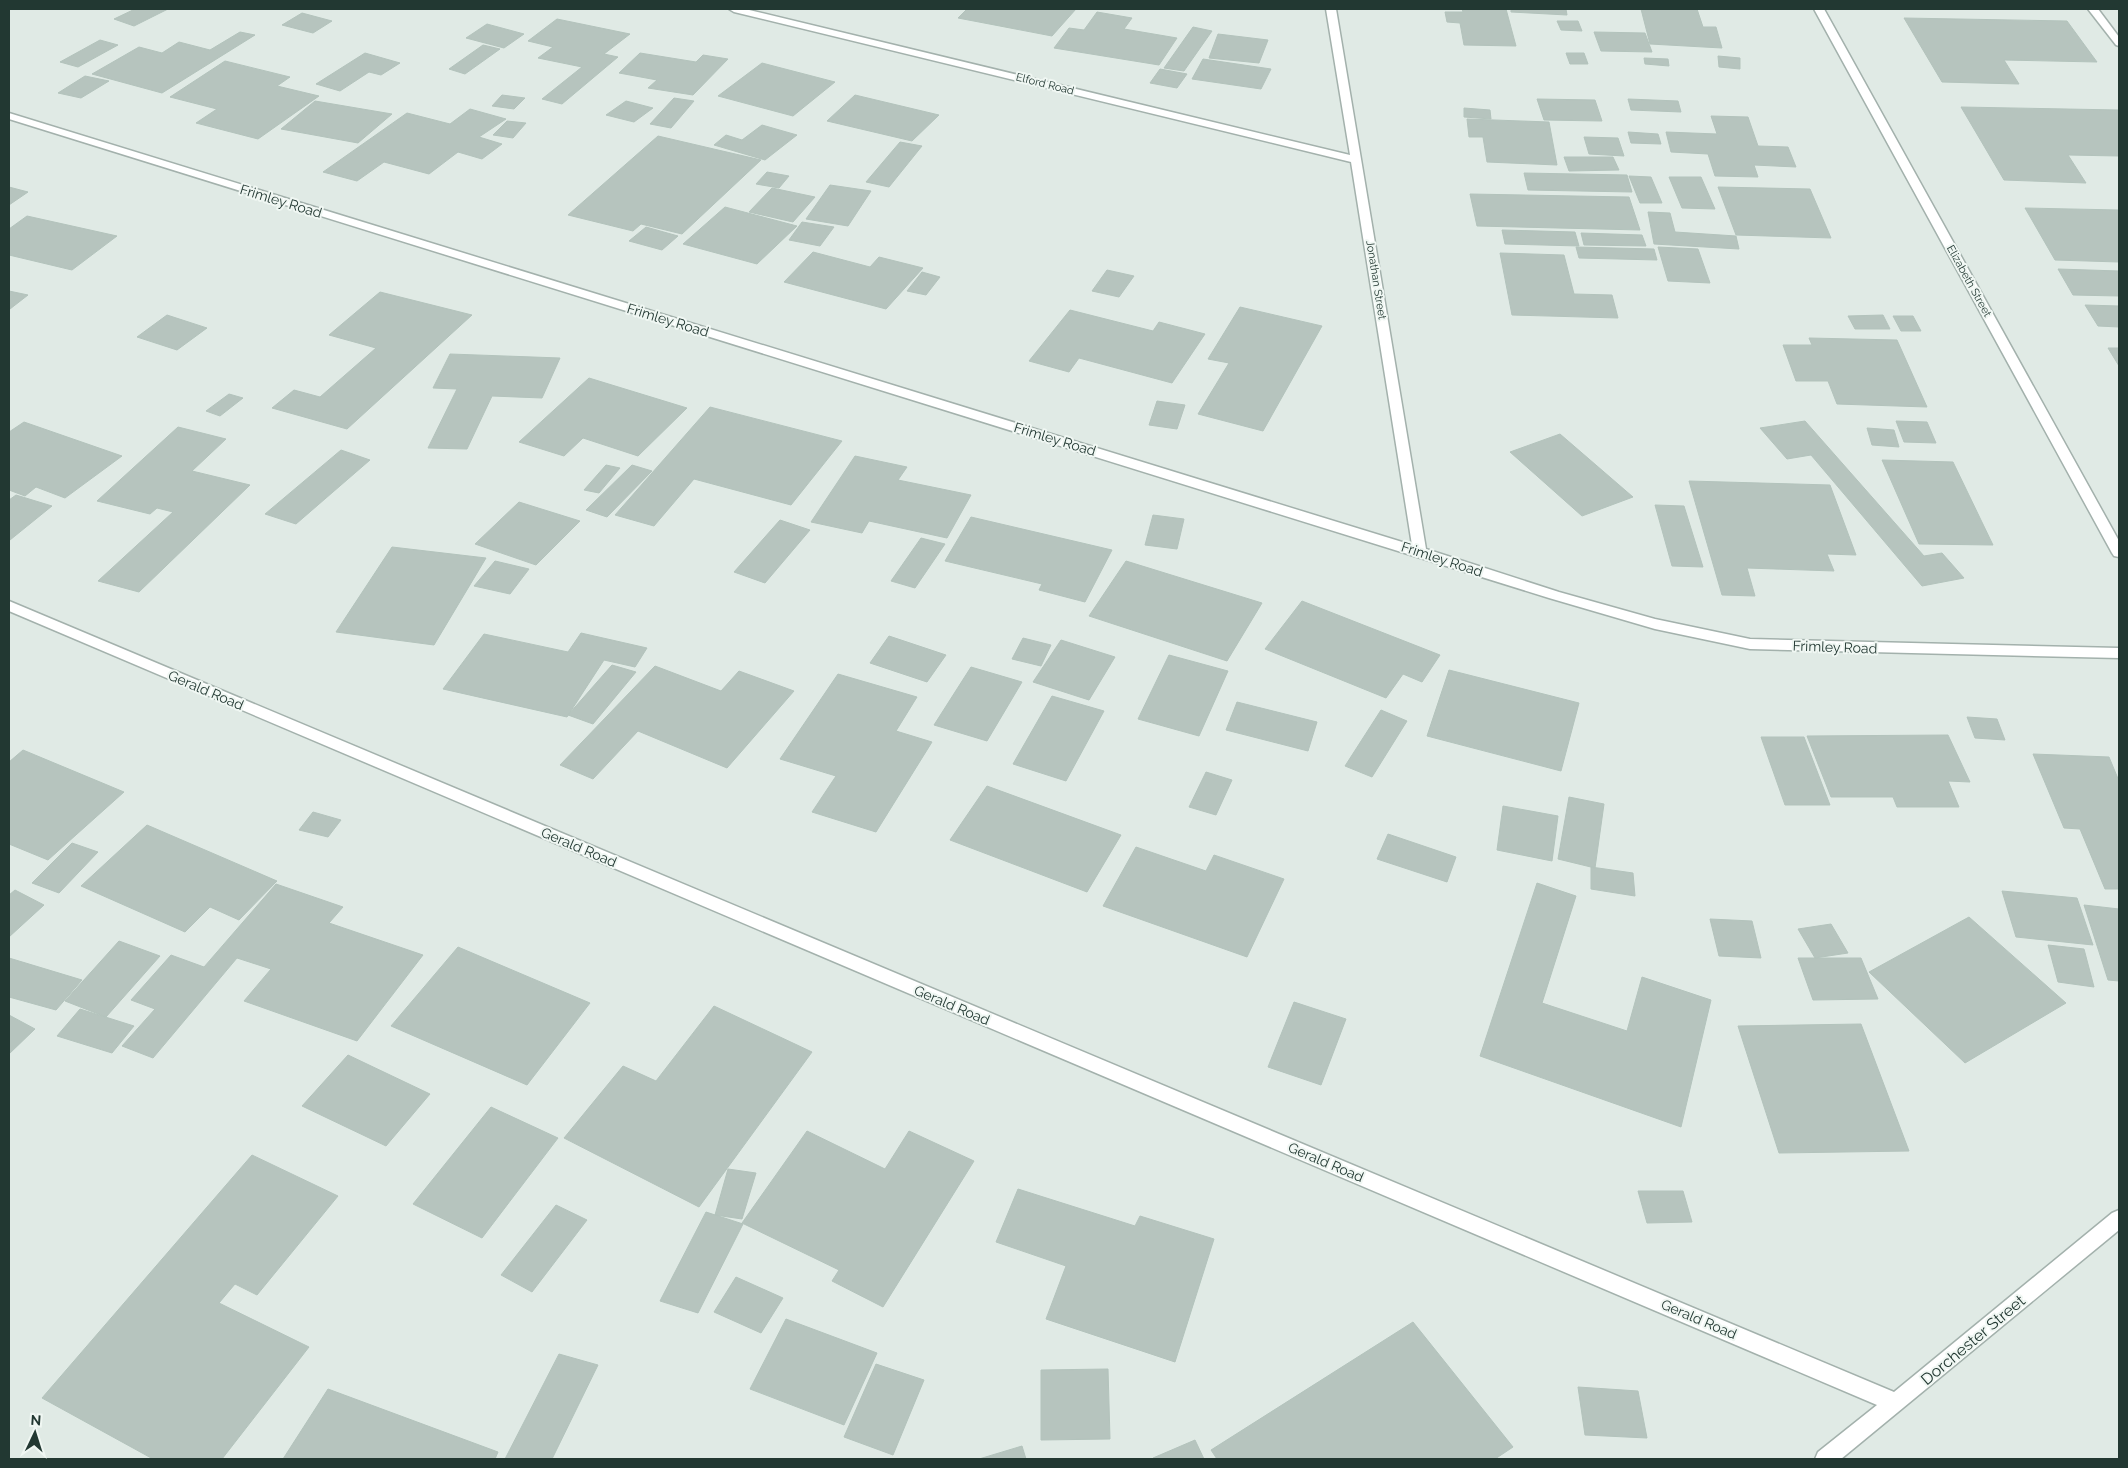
<svg xmlns="http://www.w3.org/2000/svg" width="2128" height="1468" viewBox="0 0 2128 1468" font-family="Raleway,sans-serif">
<style>
.building{fill:#b6c4be;stroke:#b3c3bc}
.lines{fill:none;stroke-linecap:round;stroke-linejoin:round}
.lane-casing{stroke:#a3b1ac;stroke-width:3}
.street-casing{stroke:#a3b1ac;stroke-width:3}
.lane{fill:#fff;fill-rule:evenodd}
.street{fill:#fff;fill-rule:evenodd}
.labels{text-anchor:middle;dominant-baseline:central;stroke-width:4;stroke-linejoin:round;paint-order:stroke}
.far-street-label{font-size:11px;fill:#223832;stroke:#f0f7f3}
.street-label{font-size:14px;fill:#223832;stroke:#f0f7f3}
.near-street-label{font-size:16px;fill:#223832;stroke:#f0f7f3}
</style>
<rect width="100%" height="100%" fill="#e0eae5"/>
<path class="building" d="M135 9H168L134 26 114 19Z
M967 9H1076L1052 36 958 18Z
M1462 9H1506L1516 46 1464 45 1460 23 1447 22 1445 12H1463Z
M1511 9H1566L1567 15 1511 12Z
M1641 9H1697L1703 27H1716L1722 48 1650 44Z
M1097 12 1132 18 1124 29 1177 38 1159 65 1054 48 1069 28 1084 30Z
M302 13 332 21 313 33 282 25Z
M1904 18 2067 21 2097 62 2004 60 2019 84 1942 82Z
M557 19 630 34 604 54 618 57 562 104 542 99 582 67 538 58 553 47 528 41Z
M1557 21H1578L1582 31 1561 30Z
M487 24 524 34 504 48 466 38Z
M1193 27 1212 31 1184 71 1164 68Z
M240 32 255 35 162 93 92 74 139 47 162 53 179 42 210 50Z
M1594 32 1645 33 1652 52 1601 51Z
M1218 34 1268 40 1259 63 1209 58Z
M100 40 118 45 78 67 60 62Z
M483 45 500 49 465 74 449 69Z
M365 53 400 63 381 75 369 72 340 91 316 84Z
M640 53 696 62 703 55 728 59 693 95 648 88 657 80 619 73Z
M1566 53H1584L1588 64H1570Z
M1718 56 1740 58V69L1719 67Z
M1644 58 1668 59 1669 66 1645 64Z
M1203 59 1271 69 1261 89 1192 79Z
M225 61 290 77 277 86 319 96 258 139 196 123 217 109 170 97Z
M762 63 835 82 793 116 718 96Z
M1160 69 1187 74 1177 88 1150 83Z
M85 76 109 81 81 98 58 93Z
M502 95 525 98 514 109 492 106Z
M855 95 939 115 912 141 827 121Z
M674 98 694 101 671 128 650 124Z
M1537 99 1595 100 1602 121 1544 120Z
M1628 99 1678 101 1681 112 1631 110Z
M315 101 392 114 358 143 281 129Z
M626 101 653 108 634 122 606 115Z
M1961 107 2119 110V156L2068 155 2086 183 2004 180Z
M1464 108 1490 110 1491 119 1464 117Z
M470 109 506 119 479 137 502 144 482 159 458 152 429 174 384 162 357 181 323 172 407 113 450 124Z
M1711 116 1748 117 1758 146 1788 147 1796 167 1754 165 1758 177 1715 176 1708 154 1671 152 1666 132 1717 134Z
M1467 119 1549 122 1557 165 1487 162 1483 137H1469Z
M507 121 526 123 513 138 493 135Z
M762 125 797 135 765 160 714 145 726 135 742 140Z
M1628 132 1658 134 1661 144 1631 143Z
M658 136 761 160 682 234 641 224 633 231 568 215Z
M1584 137 1618 138 1624 156 1589 154Z
M900 142 922 146 889 187 866 182Z
M1564 157H1613L1619 170 1569 171Z
M767 172 789 176 779 188 756 184Z
M1524 173 1627 175 1632 192 1528 190Z
M1629 176 1651 177 1662 203H1640Z
M1669 177H1701L1715 209 1682 208Z
M830 185 871 191 848 226 806 219Z
M9 187 28 192 9 205Z
M1718 187 1810 189 1831 238 1736 235Z
M772 188 815 197 793 222 749 212Z
M1470 194 1629 197 1640 230 1477 226Z
M725 207 797 226 757 264 683 244Z
M2025 208 2119 210V262L2055 260Z
M1648 212 1670 213 1675 232 1736 236 1739 249 1654 244Z
M27 216 117 236 72 270 9 255V229Z
M802 222 834 227 820 246 789 240Z
M646 227 678 236 662 250 629 241Z
M1502 230 1575 232 1579 246 1505 244Z
M1581 233 1642 235 1646 246 1584 245Z
M1576 247 1654 249 1657 260 1579 258Z
M1658 247 1698 249 1710 283 1668 281Z
M813 252 870 267 879 257 923 268 886 309 784 282Z
M1500 253 1564 255 1574 294 1612 295 1618 318 1512 315Z
M2058 269 2119 271V296L2073 295Z
M1107 270 1134 276 1119 297 1092 291Z
M922 272 940 277 926 295 907 291Z
M9 291 28 295 10 309Z
M380 292 472 315 347 429 272 408 294 390 320 397 376 348 329 335Z
M2085 305 2119 306V327L2098 326Z
M1240 307 1322 326 1263 431 1198 414 1229 363 1208 359Z
M1070 310 1153 331 1159 322 1205 334 1172 383 1079 358 1069 372 1029 361Z
M167 315 207 328 177 350 137 337Z
M1883 315 1890 329H1855L1848 316Z
M1893 316H1913L1921 331H1901Z
M1809 338 1897 340 1927 407 1837 404 1828 381H1796L1783 345H1812Z
M2108 348H2119V366Z
M450 354 560 358 542 398 492 396 467 449 428 448 457 389 433 388Z
M589 378 687 408 638 456 583 438 564 456 519 442Z
M229 394 243 398 220 416 206 411Z
M1157 401 1185 405 1177 429 1149 425Z
M710 407 842 441 791 505 694 479 654 526 615 515Z
M1805 421 1924 556 1942 553 1964 578 1922 586 1811 455 1787 459 1760 428Z
M1896 421 1927 422 1936 443 1904 442Z
M24 422 122 456 65 498 36 487 25 496 9 490V432Z
M178 427 226 439 192 471 250 485 139 592 98 581 173 512 157 508 150 514 97 501Z
M1867 428 1894 430 1899 447 1872 445Z
M1560 434 1633 497 1582 516 1510 452Z
M341 450 370 460 296 524 265 514Z
M855 456 907 467 898 480 971 495 947 538 869 521 862 533 811 522Z
M1882 460 1953 462 1993 545 1919 544Z
M606 465 620 468 599 493 584 490Z
M632 465 652 471 607 517 586 510Z
M1689 481 1830 485 1856 555 1827 554 1834 571 1747 568 1755 596 1722 595Z
M16 495 52 506 10 540 9 500Z
M519 502 580 521 536 565 475 544Z
M1655 505 1684 506 1703 567 1672 566Z
M1153 515 1184 519 1177 549 1145 545Z
M971 517 1112 550 1085 602 1039 590 1042 584 945 561Z
M780 520 810 530 765 583 734 572Z
M921 538 945 544 915 588 891 581Z
M392 547 486 558 434 645 336 632Z
M495 561 529 569 510 594 474 586Z
M1126 561 1262 603 1227 661 1089 616Z
M1302 601 1440 655 1422 682 1403 674 1386 698 1265 649Z
M581 633 647 648 635 667 604 660 567 717 443 689 484 634 568 652Z
M889 636 946 655 927 682 870 663Z
M1023 638 1051 645 1041 666 1012 659Z
M1061 640 1115 657 1089 700 1033 682Z
M1169 655 1228 671 1199 736 1138 719Z
M612 665 636 672 593 724 568 715Z
M655 666 721 691 739 671 794 691 727 768 638 731 593 779 560 765Z
M971 667 1022 682 987 741 934 725Z
M1449 670 1579 703 1561 771 1427 736Z
M838 674 917 697 896 731 932 742 876 832 812 812 836 776 780 759Z
M1052 696 1104 711 1066 781 1013 764Z
M1237 702 1317 722 1308 751 1226 730Z
M1381 710 1407 721 1372 777 1345 766Z
M1967 717 1997 719 2005 740 1975 738Z
M1948 735 1970 782 1948 781 1959 807H1897L1893 797H1831L1807 736Z
M1761 737H1804L1830 805H1785Z
M23 750 124 792 48 860 9 844V762Z
M2033 754 2109 757 2119 781V889H2105L2080 829 2064 828Z
M1206 772 1232 780 1216 815 1189 807Z
M987 786 1121 835 1087 892 950 840Z
M1569 797 1604 804 1595 868 1558 859Z
M1503 806 1558 816 1552 861 1497 850Z
M313 812 341 820 328 837 299 830Z
M147 825 277 881 239 920 210 907 185 932 81 886Z
M1388 834 1456 857 1447 882 1377 859Z
M72 843 98 852 59 893 32 883Z
M1136 847 1206 871 1214 855 1284 879 1247 957 1103 906Z
M1591 867 1633 873 1635 896 1591 889Z
M1537 883 1576 896 1542 1003 1627 1031 1642 977 1711 1000 1681 1127 1480 1056Z
M276 884 343 907 329 923 423 955 357 1041 244 1001 271 969 237 958 153 1058 122 1046 155 1009 131 1000 171 955 204 967Z
M15 890 44 905 9 937V895Z
M2002 891 2077 898 2093 945 2016 937Z
M2084 905 2119 909V981L2108 980Z
M1969 917 2066 1003 1965 1063 1869 972Z
M1710 919 1752 921 1761 958 1719 956Z
M1831 924 1848 953 1815 958 1798 929Z
M119 941 160 956 106 1017 65 1001Z
M2048 945 2084 949 2094 987 2058 982Z
M458 947 590 1003 527 1085 391 1026Z
M9 958 82 980 56 1010 9 997Z
M1798 958H1861L1878 999 1813 1000Z
M1294 1002 1346 1019 1321 1085 1268 1067Z
M714 1006 812 1052 699 1207 564 1138 623 1066 656 1081Z
M80 1009 134 1026 112 1053 57 1036Z
M9 1015 35 1029 9 1054Z
M1861 1024 1909 1151 1779 1153 1738 1026Z
M348 1055 430 1094 386 1146 302 1106Z
M491 1107 558 1138 482 1238 413 1204Z
M807 1131 885 1169 909 1131 974 1161 883 1307 832 1281 839 1270 742 1223Z
M252 1155 338 1196 257 1295 235 1284 219 1303 309 1347 222 1459H153L42 1398Z
M728 1169 756 1173 742 1219 715 1215Z
M1018 1189 1135 1226 1140 1216 1214 1239 1175 1362 1046 1319 1066 1266 996 1242Z
M1638 1191H1683L1692 1222 1647 1223Z
M556 1205 587 1220 532 1292 501 1275Z
M706 1212 743 1224 698 1313 660 1301Z
M736 1277 783 1298 761 1333 714 1312Z
M786 1319 877 1353 844 1425 750 1389Z
M1413 1322 1513 1447 1495 1459H1217L1211 1450Z
M559 1354 598 1365 552 1459H505Z
M876 1364 924 1380 893 1455 844 1437Z
M1108 1369 1110 1439 1041 1440V1370Z
M1578 1387 1638 1391 1647 1438 1585 1435Z
M328 1389 498 1452 495 1459H283Z
M1195 1440 1204 1459H1153V1458Z
M1022 1446 1026 1459H979Z"/>
<g class="lines">
<g class="lane-casing">
<path id="lane" d="M2088 9H2098L2119 37V46L2116 45Z"/>
</g>
<g class="street-casing">
<path id="street" d="M729 9H745L1350 155 1326 9H1336L1426 549 1559 592 1655 619 1750 639 2119 648V658L1750 649 1655 629 1549 598 9 119V113L1412 545 1351 162 734 12Z
M1814 9H1824L2119 541V557L2114 556 2112 553Z
M9 601 1894 1392 2112 1213 2119 1210V1230L1841 1459H1815L1818 1452 1877 1405 9 611Z"/>
</g>
<use href="#lane" class="lane"/>
<use href="#street" class="street"/>
</g>
<g class="labels">
<g class="far-street-label">
<text transform="translate(1045 84) rotate(14)">Elford Road</text>
<text transform="translate(1376 280) rotate(81)">Jonathan Street</text>
<text transform="translate(1969 281) rotate(61)">Elizabeth Street</text>
</g>
<g class="street-label">
<text transform="translate(281 201) rotate(17)">Frimley Road</text>
<text transform="translate(668 320) rotate(17)">Frimley Road</text>
<text transform="translate(1055 439) rotate(17)">Frimley Road</text>
<text transform="translate(1442 559) rotate(18)">Frimley Road</text>
<text transform="translate(1835 647) rotate(2)">Frimley Road</text>
<text transform="translate(206 690) rotate(23)">Gerald Road</text>
<text transform="translate(579 847) rotate(23)">Gerald Road</text>
<text transform="translate(952 1005) rotate(23)">Gerald Road</text>
<text transform="translate(1326 1162) rotate(23)">Gerald Road</text>
<text transform="translate(1699 1319) rotate(23)">Gerald Road</text>
</g>
<g class="near-street-label">
<text transform="translate(1973 1340) rotate(-40)">Dorchester Street</text>
</g>
</g>
<rect width="2128" height="1468" fill="none" stroke="#223832" stroke-width="20"/>
<g transform="translate(35 1433) rotate(4)" stroke="#f0f7f3" stroke-width="4" paint-order="stroke">
<path d="M0-4L9 19L0 12L-9 19Z" fill="#223832"/>
<text y="-8" font-size="14" font-weight="bold" text-anchor="middle" fill="#223832">N</text>
</g>
</svg>
